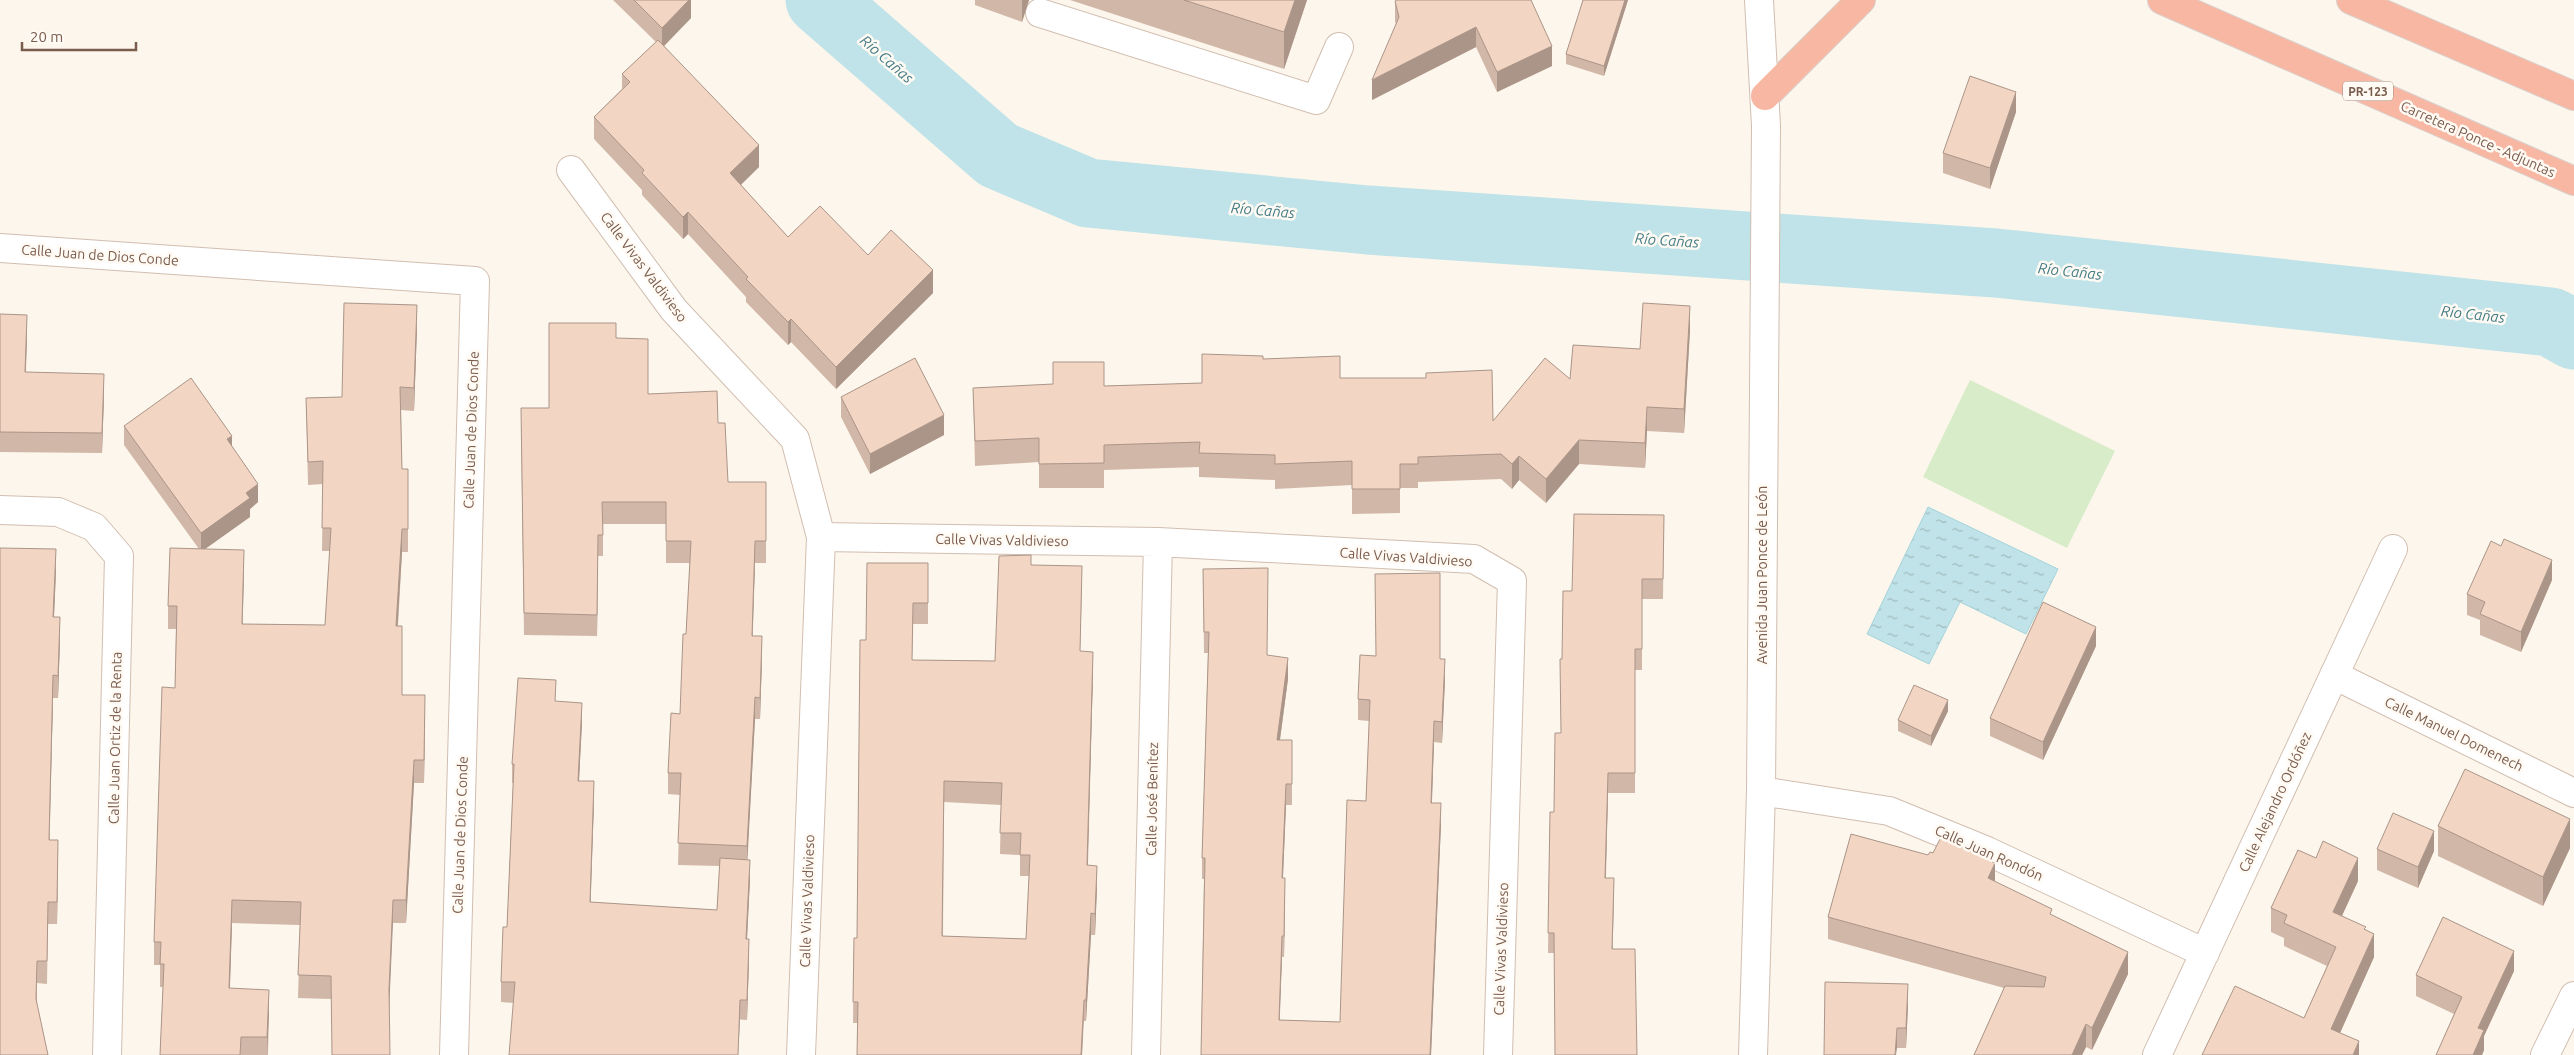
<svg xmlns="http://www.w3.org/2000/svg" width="2574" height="1055" viewBox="0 0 2574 1055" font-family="Ubuntu,sans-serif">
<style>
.garden{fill:#d8ecc9}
.water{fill:url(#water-ripples);stroke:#a5d3da}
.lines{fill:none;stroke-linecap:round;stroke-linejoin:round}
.river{stroke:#bfe3e8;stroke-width:69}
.minor-casing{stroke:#d1beb0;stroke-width:30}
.highway-casing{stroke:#dad1cd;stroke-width:30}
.minor{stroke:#fff;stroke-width:28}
.highway{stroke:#f7b7a3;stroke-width:28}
.wall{fill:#d1b7a8;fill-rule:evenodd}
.shaded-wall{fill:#aa9588}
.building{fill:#f3d5c3;stroke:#aa9588;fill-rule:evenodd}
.labels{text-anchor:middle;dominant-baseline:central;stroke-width:5;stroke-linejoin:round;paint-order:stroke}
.shield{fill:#fffaf3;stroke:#a28b7f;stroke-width:1}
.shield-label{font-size:12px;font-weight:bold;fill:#7a5c4d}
.street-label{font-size:14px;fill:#7a5c4d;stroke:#fffaf3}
.water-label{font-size:15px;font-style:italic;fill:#437c86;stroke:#fffaf3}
</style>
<defs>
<pattern id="water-ripples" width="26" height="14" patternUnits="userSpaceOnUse" patternTransform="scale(1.25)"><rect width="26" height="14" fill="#bfe3e8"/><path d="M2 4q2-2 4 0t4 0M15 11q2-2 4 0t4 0" fill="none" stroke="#a0bbbe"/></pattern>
</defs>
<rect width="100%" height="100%" fill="#fdf6ec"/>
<path class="garden" d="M1970 380 2115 451 2067 548 1923 477Z"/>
<path class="water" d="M1928 507 2058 569 2026 634 1960 602 1929 664 1867 634Z"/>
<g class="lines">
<path class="river" d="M820 0 998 155 1088 193 1368 220 1996 263 2551 322 2574 335"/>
<g class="minor-casing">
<path id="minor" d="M1040 13 1316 100 1339 47
M571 170 674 310 795 439 821 537 801 1055
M0 248 475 281 454 1055
M0 510 58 512 94 527 119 556 107 1055
M821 537 1158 542 1474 559 1512 581 1498 1055
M2334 675 2574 793
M1761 791 1889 811 1987 851 2205 953
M1146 1055 1158 542
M1753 1055 1761 791 1766 126 1759 0
M2157 1055 2393 549
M2545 1055 2574 996"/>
</g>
<g class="highway-casing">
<path id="highway" d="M2162 0 2574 181
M2351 0 2574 96
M1765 96 1861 0"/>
</g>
<use href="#minor" class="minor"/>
<use href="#highway" class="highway"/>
</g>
<path class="wall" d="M613 0H691V18L664 46 759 167 741 185 788 237 868 255 933 293 836 389 791 342 788 345 746 302V297L688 234 683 239 642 195V190L594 139V117L622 89V74L656 42Z
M975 0H1029L1022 22 975 5Z
M1070 0H1307L1284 69Z
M1531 0 1552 66 1497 92 1476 47 1372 100 1396 24 1395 21V1Z
M1583 0H1628L1604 76 1566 64V54Z
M2016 112 1990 189 1943 173V153Z
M0 314 27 335 26 372 104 395 102 453 0 452Z
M417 328 414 411 401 410 402 469H408V552H402L398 626 402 695 425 718 424 783H414L406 923H393L331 999 298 998 300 925 232 923 230 988 269 1013 268 1055H160L163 987H160V965H154V942L175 688 176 629H168V606L199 549 124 445V426L232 446 258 502 250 509V517L204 549 244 573 242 624 325 625 330 551H322L323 484 308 485 306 398 342 397Z
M1690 330 1684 433 1647 431 1645 468 1579 464 1546 503 1519 480 1512 489 1501 479 1418 482V488H1400V513L1352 514V485L1275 489V480L1199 477V467L1104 470V488H1039V462L975 466 973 388 1104 386 1202 383 1263 359 1340 378 1493 421 1570 379 1640 349Z
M616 338 648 394 718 423 728 482H766V563H755L752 636 762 657 760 719H755L747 860 750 879 747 939 749 959 747 1020 501 1002V982L507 927 513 783H512V764L556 701 582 722 579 781 594 801 590 903 717 910 720 866 678 865 680 795 668 794V773L680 714 686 634 690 563H666V524H603V556H598L597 636 524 635 521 429 549 408Z
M841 397 944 435 870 474 841 417Z
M1664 515 1663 599H1642V670H1635V793H1608L1606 878 1614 898 1554 953H1548L1549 869 1561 733 1562 659 1572 591Z
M928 563V624H913L912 660 995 661 1031 565 1082 587 1080 651 1093 673 1088 865 1097 887 1095 935H1091L1086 1021H1084L1082 1055H857V1023H853L854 938H857L866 640ZM944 802 1001 805 1000 854 1020 855V876H1029L1026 939 943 936Z
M1203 569 1267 655 1288 679 1280 740H1292V805H1286L1283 878 1285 899 1284 957H1282L1279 1020 1340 1022 1366 801 1369 721 1358 720V699L1440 659 1445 680 1442 743 1434 742 1432 803 1441 824 1431 1055H1201L1204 879H1202V858L1208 653H1204Z
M56 571 54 617 60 639 58 698H53L49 840 58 862 57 924H48L47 984 37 983V1002L0 1055Z
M2552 580 2521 652 2480 635V620L2467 615V594Z
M2096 646 2043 760 1990 736V718Z
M1948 711 1931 746 1898 731V720Z
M2438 826 2570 848 2543 906 2438 856Z
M2377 849 2434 851 2418 888 2377 870Z
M2358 881 2342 916 2366 930 2374 957 2340 1033 2359 1055 2304 1018 2327 966 2284 946V938L2271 932V908Z
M1995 882 2052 916 2128 974 2092 1050 2086 1047 2082 1055H1974L2004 988 1828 939V917Z
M2514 971 2484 1036V1050L2482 1055H2436L2454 1014 2416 996V975Z
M1908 1005 1906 1048H1897L1824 1055Z"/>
<path class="shaded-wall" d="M689 0H691V18L662 48V28Z
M1022 0H1029L1022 22Z
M1295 0H1307L1284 69V32Z
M1625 0H1628L1604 76V66Z
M1476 27V47L1372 100V80Z
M1552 46V66L1497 92V72Z
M2016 92V112L1990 189V168Z
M759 145V167L730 195V173Z
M688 212V234L683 239V217Z
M933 270V293L836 389V367Z
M417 305V328L414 411V388Z
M1690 306V330L1684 433V409Z
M27 315V335L25 392V372Z
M791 319V342L788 345V322Z
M104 374V395L102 453V433Z
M1647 407V431L1645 468V443Z
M944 415V435L870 474V454Z
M232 436V454L227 439Z
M1579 440V464L1546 503V479Z
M1519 456V480L1512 489V464Z
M258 484V502L250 509V517L201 552V533L246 493Z
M402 529V552L396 649V626Z
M598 535V556L597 636V615Z
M755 541V563L752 657V636Z
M56 549V571L53 639V617Z
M244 550V573L242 647V624Z
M2552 560V580L2521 652V632Z
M60 617V639L58 698V676Z
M2096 627V646L2043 760V742Z
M762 636V657L760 719V698Z
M1093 652V673L1087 886V865Z
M1288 658V679L1277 761V740Z
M1445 659V680L1442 743V722Z
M53 675V698L49 862V840Z
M425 695V718L424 783V760Z
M755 697V719L747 868V846Z
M1948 700V711L1931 746V736Z
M582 703V722L578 801V781Z
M1434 721V742L1431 824V803Z
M414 760V783L406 923V900Z
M1608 773V793L1605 898V878Z
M594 781V801L590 922V902Z
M1286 784V805L1282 899V878Z
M1441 803V824L1431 1055H1430Z
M2570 819V848L2543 906V877Z
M2434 831V851L2418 888V867Z
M58 840V862L57 924V902Z
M2358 858V881L2333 935V912Z
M750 860V879L746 959V939Z
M1995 863V885L1988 878Z
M1097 866V887L1095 935V914Z
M1285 878V899L1284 957V936Z
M1614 878V898L1612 969V949Z
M232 900V923L229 1011V988Z
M393 900V923L389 1012V989Z
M1091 913V935L1086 1021V1000Z
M2374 934V957L2331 1053V1029Z
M1282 936V957L1279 1041V1020Z
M749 939V959L747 1020V1000Z
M2514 951V971L2484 1036V1050L2482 1055H2473L2478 1028Z
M2128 952V974L2092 1050V1028Z
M1908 984V1005L1906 1048V1028Z
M269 990V1013L267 1055V1037Z
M740 1000V1020L738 1055Z
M1084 1000 1082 1055H1081Z
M2086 1024V1047L2082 1055H2072Z
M1897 1028V1048L1896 1055H1895Z
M2359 1041V1055H2353Z"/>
<path class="building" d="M634 0H689L662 28Z
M1184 0H1295L1284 32Z
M1397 0H1531L1552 46 1497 72 1476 27 1372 80 1399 17 1395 1Z
M1583 0H1625L1604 66 1566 54Z
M658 40 759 145 730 173 788 237 820 206 868 255 891 230 933 270 836 367 791 319 788 322 746 279 748 277 688 212 683 217 642 173 644 170 594 117 630 82 622 74Z
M1970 76 2016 92 1990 168 1943 153Z
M344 303 417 305 414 388 400 387 402 469H408V529H402L396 626H402V695H425L424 760H414L406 900H393L389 989 390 1055H332L331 976 298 975 301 902 232 900 229 988 269 990 267 1037H241L240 1055H160L164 964H160L161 942H154L162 687 175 688 177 606H168L170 548 244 550 242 624 325 625 331 528H322L323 461 308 462 306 398 342 397Z
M1643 303 1690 306 1684 409 1647 407 1645 443 1579 440 1546 479 1519 456 1512 464 1501 454 1418 457V464H1400V489H1352V461L1275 464V455L1199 453 1200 442 1104 445V463L1039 464V438L975 441 973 388 1053 384V362H1104V386L1202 383V354L1263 356V359L1340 356V378H1426V373L1492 370 1493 421 1545 358 1570 379 1573 345 1640 349Z
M0 314 27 315 25 372 104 374 102 433 0 432Z
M549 323H616V338L648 339V394L717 391 718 423H725L728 482H766V541H755L752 636H762L760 698 755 697 747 846 678 843 681 773H668L671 713 680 714 683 634H686L691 541H666V502H602L603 535H598L597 615 524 613 521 408H549Z
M915 358 944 415 870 454 841 397Z
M191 378 232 436 227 439 258 484 246 493 250 498 201 533 124 426Z
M1574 514 1664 515 1663 579H1642V649H1635V773H1608L1605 878H1614L1612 949H1635L1637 1055H1555L1554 933H1548L1550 812H1554L1555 733H1561L1560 659H1562L1563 591H1572Z
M2504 539 2552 560 2521 632 2480 614 2485 602 2467 594 2491 541 2501 546Z
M0 548 56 549 53 617H60L58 676 53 675 49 840H58L57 902H48L47 961H37L36 999 48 1055H0Z
M1031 555V565L1082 566 1080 651 1093 652 1087 865 1097 866 1095 914 1091 913 1086 1000H1084L1081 1055H857L858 1002H853L854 938H857L860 640H866L867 563H928V603H913L912 660 995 661 999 556ZM944 781 1002 783 1000 833H1021L1020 855H1030L1026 939 942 936Z
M1268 568 1267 655 1288 658 1277 740H1292V784H1286L1282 878H1285L1284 936H1282L1279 1020 1340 1022 1347 800 1366 801 1370 700 1358 699 1360 655 1376 656 1375 574 1440 573V659H1445L1442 722 1434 721 1431 803H1441L1430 1055H1201L1205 858H1202L1209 632H1204L1203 569Z
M2043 602 2096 627 2043 742 1990 718Z
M518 678 556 680 555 701 582 703 578 781H594L590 902 717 910 720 858 750 860 746 939H749L747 1000H740L738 1055H509L515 982H501L503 927H507L514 764H512Z
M1914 685 1948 700 1931 736 1898 720Z
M2465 769 2570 819 2543 877 2438 826Z
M2393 813 2434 831 2418 867 2377 849Z
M1851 834 1928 855 1930 852 1933 853 1941 837 1995 863 1988 878 2052 909 2050 914 2128 952 2092 1028 2086 1024 2072 1055H1974L2005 986 2044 987 2046 977 1828 917Z
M2323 841 2358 858 2333 912 2366 927 2364 929 2374 934 2331 1029 2359 1041 2353 1055H2202L2235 986 2304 1018 2336 947 2284 923 2287 915 2271 908 2298 850 2316 858Z
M2443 917 2514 951 2478 1028 2484 1030 2473 1055H2436L2462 997 2416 975Z
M1825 982 1908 984 1906 1028H1897L1895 1055H1824Z"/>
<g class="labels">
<rect class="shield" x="2343" y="81.5" width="50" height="19" rx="4"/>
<g class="shield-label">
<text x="2368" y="91">PR-123</text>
</g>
<g class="street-label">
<text transform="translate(2478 139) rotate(24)">Carretera Ponce - Adjuntas</text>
<text transform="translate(100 255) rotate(4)">Calle Juan de Dios Conde</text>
<text transform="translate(644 267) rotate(53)">Calle Vivas Valdivieso</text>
<text transform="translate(471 430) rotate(-88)">Calle Juan de Dios Conde</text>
<text transform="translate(1002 540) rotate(1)">Calle Vivas Valdivieso</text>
<text transform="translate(1406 557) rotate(4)">Calle Vivas Valdivieso</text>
<text transform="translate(1762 575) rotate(-90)">Avenida Juan Ponce de León</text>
<text transform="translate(2454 734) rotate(26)">Calle Manuel Domenech</text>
<text transform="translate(115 738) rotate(-89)">Calle Juan Ortiz de la Renta</text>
<text transform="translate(1152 799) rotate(-89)">Calle José Benítez</text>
<text transform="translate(2275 802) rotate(-65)">Calle Alejandro Ordóñez</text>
<text transform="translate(460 835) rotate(-88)">Calle Juan de Dios Conde</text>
<text transform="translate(1989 853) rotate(24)">Calle Juan Rondón</text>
<text transform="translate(807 901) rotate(-88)">Calle Vivas Valdivieso</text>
<text transform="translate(1501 949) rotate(-88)">Calle Vivas Valdivieso</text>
</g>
<g class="water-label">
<text transform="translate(887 59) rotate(41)">Río Cañas</text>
<text transform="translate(1263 210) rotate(5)">Río Cañas</text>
<text transform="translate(1667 240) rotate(4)">Río Cañas</text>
<text transform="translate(2070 271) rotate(6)">Río Cañas</text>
<text transform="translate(2473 314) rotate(6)">Río Cañas</text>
</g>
</g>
<path d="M22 42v8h114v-8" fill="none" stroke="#7a5c4d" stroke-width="2.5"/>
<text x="30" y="42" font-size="15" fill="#7a5c4d" stroke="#fffaf3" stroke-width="4" paint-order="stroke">20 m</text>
</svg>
